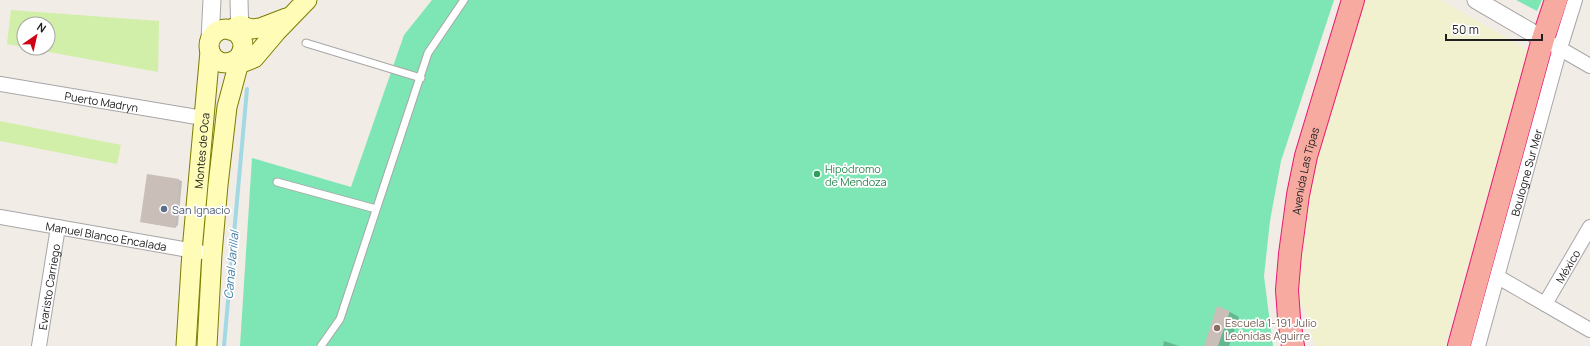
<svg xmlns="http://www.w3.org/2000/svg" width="1590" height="346" viewBox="0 0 1590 346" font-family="Manrope,sans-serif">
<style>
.farmland{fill:#f1f1d0}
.grass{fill:#d1efa8}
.pitch{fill:#7ee6b5}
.shadow{fill:#0003}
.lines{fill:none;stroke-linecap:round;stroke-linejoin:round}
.stream{stroke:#a3d9e2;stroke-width:4}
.building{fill:#cabeb8}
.service-casing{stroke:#a7a7a7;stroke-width:9}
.minor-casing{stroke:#a7a7a7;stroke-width:16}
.tertiary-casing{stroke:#a7a7a7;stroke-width:19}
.secondary-casing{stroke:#7b7e00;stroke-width:21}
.trunk-casing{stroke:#e91972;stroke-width:24}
.service{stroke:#fff;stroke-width:7}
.minor{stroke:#fff;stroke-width:14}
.tertiary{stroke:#fff;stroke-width:17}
.secondary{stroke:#fefcb7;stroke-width:19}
.trunk{stroke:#f6aaa0;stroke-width:22}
.leisure-dot{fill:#2e9e5b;stroke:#fff;stroke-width:1.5}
.service-dot{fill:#5c6f8a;stroke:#fff;stroke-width:1.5}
.education-dot{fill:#8d6e63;stroke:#fff;stroke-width:1.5}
.labels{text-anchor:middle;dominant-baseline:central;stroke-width:3.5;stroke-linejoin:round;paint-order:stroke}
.street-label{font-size:11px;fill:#202020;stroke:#fff}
.leisure-label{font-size:11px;fill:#27864d;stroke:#fff;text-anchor:start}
.service-label{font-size:11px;fill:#4e5e75;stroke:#fff;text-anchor:start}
.education-label{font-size:11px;fill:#785e54;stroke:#fff;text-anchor:start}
.water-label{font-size:12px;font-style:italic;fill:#3f7ca7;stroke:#fff}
</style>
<rect width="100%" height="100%" fill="#f1ece6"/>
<path class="farmland" d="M1359 0H1441L1528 50 1445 346H1315L1295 283 1311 161Z"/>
<path class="grass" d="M11 10 159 21 158 72 27 48H48V24H24V47L7 44Z
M0 121 121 145 117 164 0 141Z"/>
<path class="pitch" d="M432 0H1334L1281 161 1270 221 1264 276 1273 346H240L252 158 351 187 404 35Z
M1516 0H1542L1537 11Z"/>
<path class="shadow" d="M148 175 179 180 182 181 178 225 175 228 141 222Z
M1217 308 1230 312 1239 317 1229 346H1205Z
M1164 341 1179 346H1163Z"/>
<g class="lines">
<path class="stream" d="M224 346 247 89"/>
</g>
<path class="building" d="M147 174 179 179 176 223 172 227 140 222Z
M1217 306 1230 311 1218 346H1204Z"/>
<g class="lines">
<g class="service-casing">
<path id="service" d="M306 43 421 78
M277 182 376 209
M321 346 340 319 428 53 464 0"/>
</g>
<g class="minor-casing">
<g id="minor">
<path d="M1552 44 1590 66"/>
<path id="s1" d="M0 84 203 118"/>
<path id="s2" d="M0 217 200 252"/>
<path d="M1498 277 1590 330"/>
<path id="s3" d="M1545 304 1590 227"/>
<path id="s4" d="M39 346 58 227"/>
<path id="s5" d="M1478 346 1560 48 1575 0"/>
</g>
</g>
<g class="tertiary-casing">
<path id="tertiary" d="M239 0 240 38
M1476 0 1543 39
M210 40 212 0"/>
</g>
<g class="secondary-casing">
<g id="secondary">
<circle cx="226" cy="46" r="17"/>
<path d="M230 30 240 25 251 29 260 28 286 18"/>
<path d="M230 62 239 64 254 58 276 32 307 0"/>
<path id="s6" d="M186 346 192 251 210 51"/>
<path d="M207 346 212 254 218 185 227 107 242 51"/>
</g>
</g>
<g class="trunk-casing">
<g id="trunk">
<path id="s7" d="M1293 346 1289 318 1287 290 1290 254 1298 195 1306 156 1353 0"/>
<path d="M1459 346 1543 39 1556 0"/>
</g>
</g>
<use href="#service" class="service"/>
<use href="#minor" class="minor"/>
<use href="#tertiary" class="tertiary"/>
<use href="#secondary" class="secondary"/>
<use href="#trunk" class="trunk"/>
</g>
<circle class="leisure-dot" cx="817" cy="174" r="4"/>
<circle class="service-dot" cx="164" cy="209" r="4"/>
<circle class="education-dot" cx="1217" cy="328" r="4"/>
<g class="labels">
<g class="street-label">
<text stroke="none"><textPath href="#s1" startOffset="103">Puerto Madryn</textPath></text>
<text stroke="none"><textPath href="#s6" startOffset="196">Montes de Oca</textPath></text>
<text stroke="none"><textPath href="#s7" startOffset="177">Avenida Las Tipas</textPath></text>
<text stroke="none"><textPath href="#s5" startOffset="180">Boulogne Sur Mer</textPath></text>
<text stroke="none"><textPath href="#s2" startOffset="108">Manuel Blanco Encalada</textPath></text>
<text stroke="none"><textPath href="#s3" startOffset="44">México</textPath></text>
<text stroke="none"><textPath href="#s4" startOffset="60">Evaristo Carriego</textPath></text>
</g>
<g class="leisure-label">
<text x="825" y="168">Hipódromo<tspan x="825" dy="13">de Mendoza</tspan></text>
</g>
<g class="service-label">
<text x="172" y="209">San Ignacio</text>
</g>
<g class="education-label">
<text x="1225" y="322">Escuela 1-191 Julio<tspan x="1225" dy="13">Leónidas Aguirre</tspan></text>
</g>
<g class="water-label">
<text transform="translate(231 265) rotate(-85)">Canal Jarillal</text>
</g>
</g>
<g transform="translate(36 36) rotate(34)"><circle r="19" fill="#ffffff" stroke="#a6a6a6"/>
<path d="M0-3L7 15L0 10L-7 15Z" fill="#d00012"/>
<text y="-6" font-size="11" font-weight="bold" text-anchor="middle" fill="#202020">N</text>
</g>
<path d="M1446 34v6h96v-6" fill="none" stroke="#202020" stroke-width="2"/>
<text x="1452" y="34" font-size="12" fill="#202020" stroke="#ffffff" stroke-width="3" paint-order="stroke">50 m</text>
</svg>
